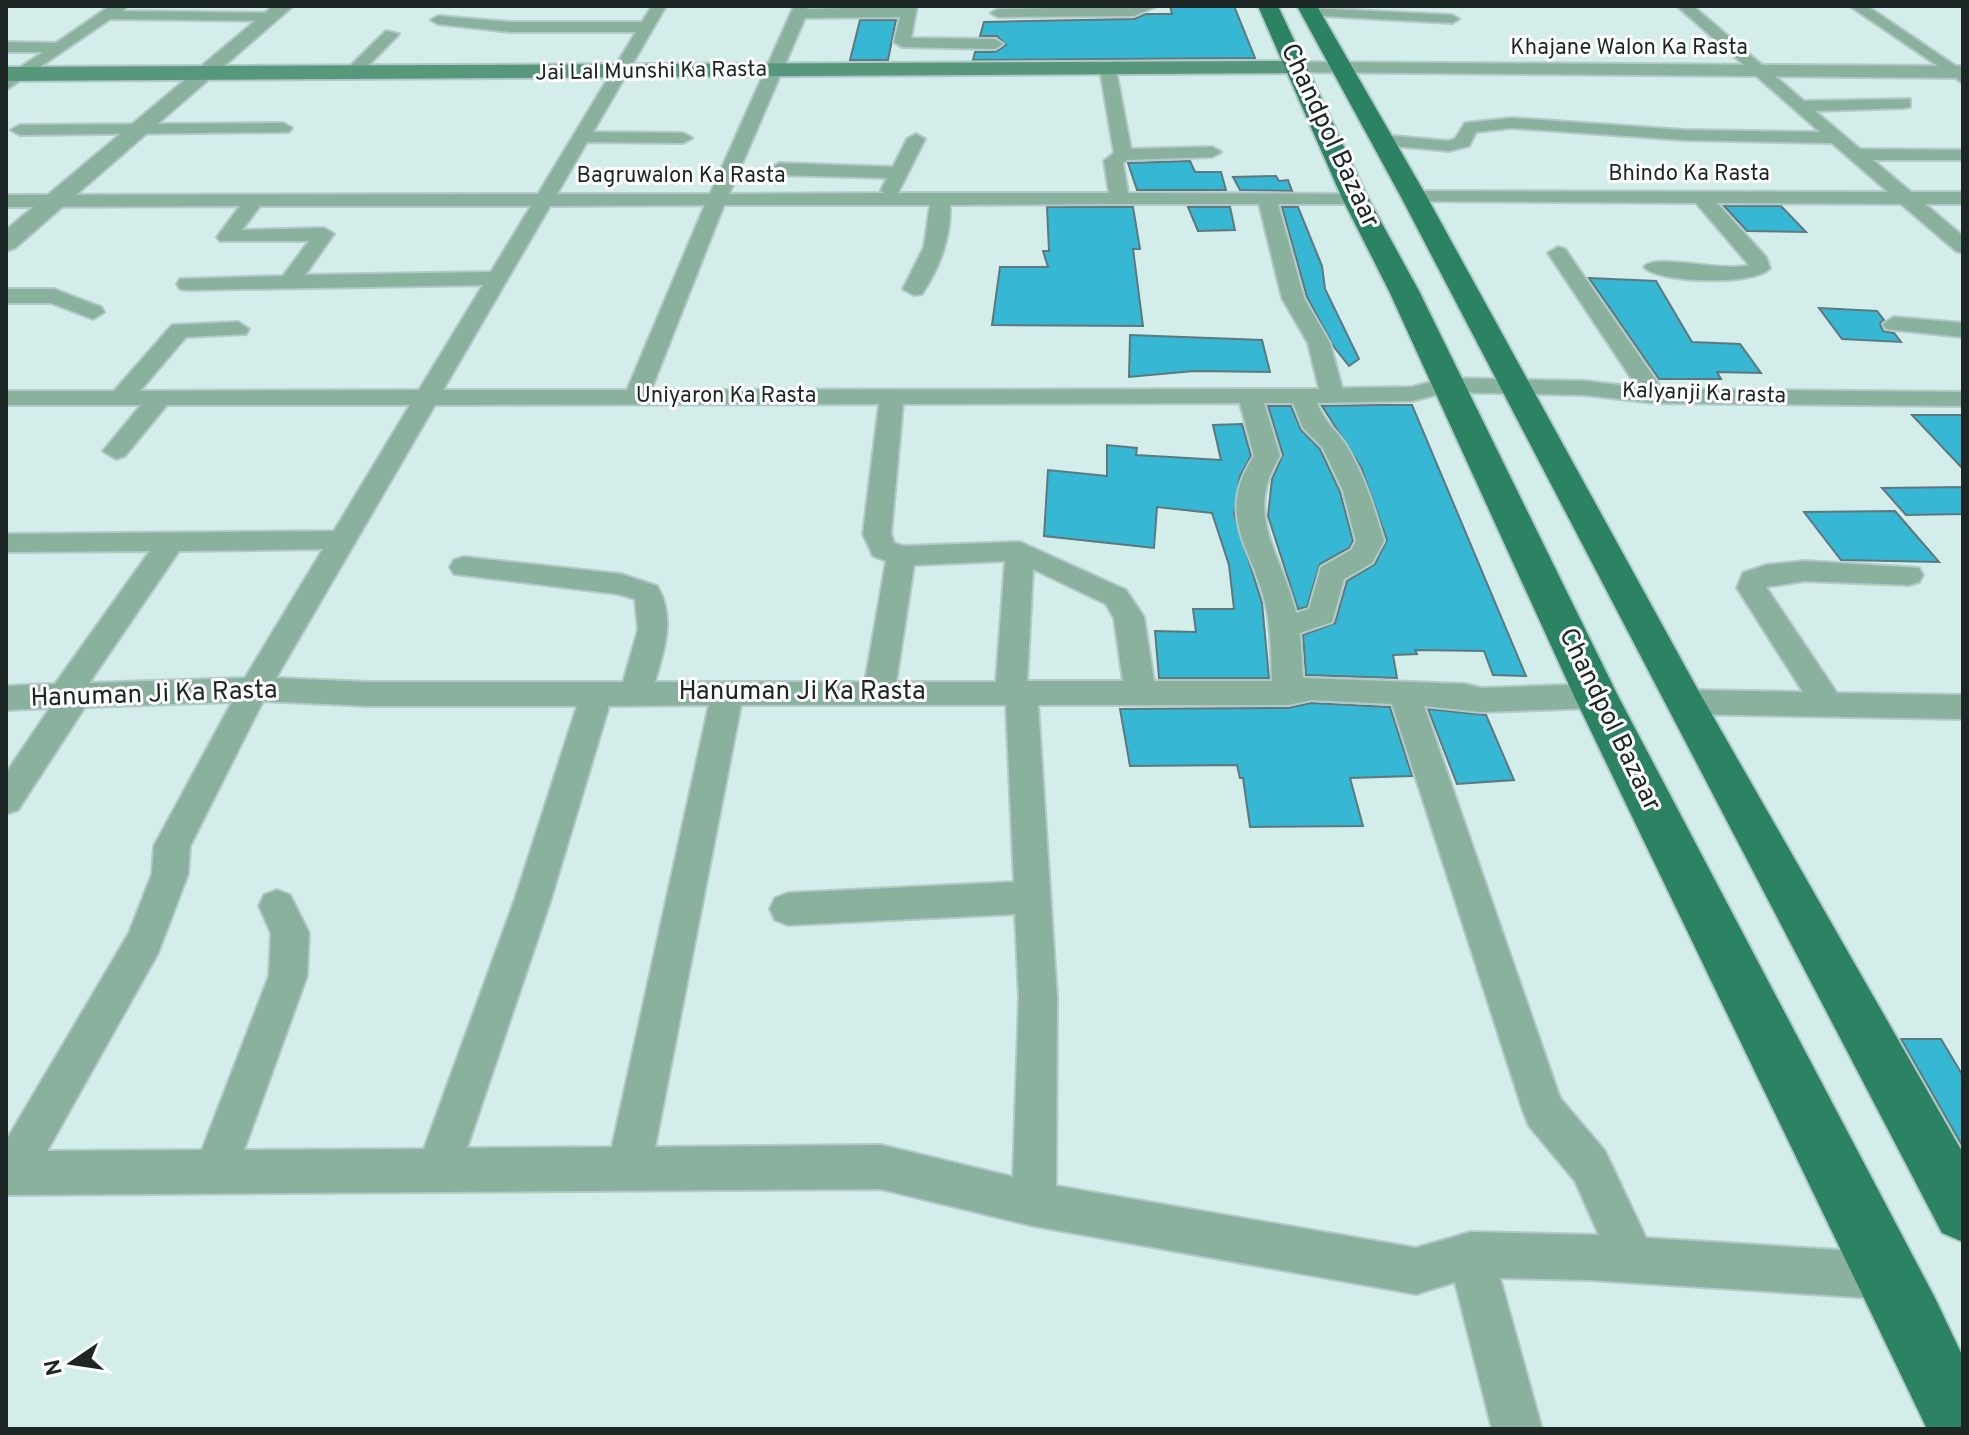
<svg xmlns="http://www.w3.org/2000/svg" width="1969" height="1435" viewBox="0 0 1969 1435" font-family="Overpass,sans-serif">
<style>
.building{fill:#36b8d4;stroke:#5f777d;stroke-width:2}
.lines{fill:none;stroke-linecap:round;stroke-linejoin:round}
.minor-casing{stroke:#b1c9c7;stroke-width:4}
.tertiary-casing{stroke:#b1c9c7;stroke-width:4}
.secondary-casing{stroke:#b1c9c7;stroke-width:4}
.primary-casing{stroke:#b1c9c7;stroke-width:4}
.minor{fill:#89b19e;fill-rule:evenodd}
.tertiary{fill:#89b19e;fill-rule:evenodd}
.secondary{fill:#57977c;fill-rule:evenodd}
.primary{fill:#2b8363;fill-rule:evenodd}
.labels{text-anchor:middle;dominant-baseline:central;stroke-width:6;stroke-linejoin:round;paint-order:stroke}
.far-street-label{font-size:22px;fill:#1c2625;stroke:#fff}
.street-label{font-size:26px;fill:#1c2625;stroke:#fff}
</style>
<rect width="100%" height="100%" fill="#d2edea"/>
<path class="building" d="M1170 6H1234L1255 58 973 60 975 52H995L1006 45 997 36H980L984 22 1134 19 1146 14H1172Z
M860 20H896L888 60H850Z
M1190 161 1195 172H1221L1226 190H1137L1128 163Z
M1276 176 1279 181 1288 180 1292 191 1240 190 1233 177Z
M1724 206H1781L1806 232 1747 231Z
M1047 207H1133L1140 249H1133L1143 326 992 325 1000 267H1048L1043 251H1049Z
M1188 207H1230L1235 230 1198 231Z
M1282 207H1298L1322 266 1325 289 1359 359 1349 366 1334 347 1307 297Z
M1589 278 1656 281 1692 342 1740 344 1761 373 1717 372 1721 379H1659Z
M1819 308 1877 311 1884 320 1880 323 1883 331 1894 333 1901 342 1842 339Z
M1130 335 1262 340 1270 372 1194 371 1129 377Z
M1381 405H1412L1526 676 1493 675 1484 651 1415 650 1417 654 1393 655 1397 678 1306 675 1303 635 1335 623 1347 581 1375 564 1387 540 1361 467 1322 406Z
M1268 406H1291L1301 430 1320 449 1340 492 1353 541 1349 548 1320 564 1307 607 1298 609 1268 516 1272 479 1283 455Z
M1912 415H1963V469Z
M1242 424 1251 456 1240 476 1234 514 1262 603 1269 678H1159L1155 631 1196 632 1193 609H1234L1229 565 1212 513 1157 507 1154 548 1044 536 1048 470 1107 476V445L1137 448 1136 455 1221 460 1213 425Z
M1963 487V514L1906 515 1882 488Z
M1895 511 1939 562 1841 560 1804 512Z
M1311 703 1390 707 1412 776 1350 778 1363 826 1250 827 1243 778H1240L1237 765 1130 766 1120 709 1288 708Z
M1428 709 1486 715 1514 780 1457 784Z
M1901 1039H1941L1963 1076V1147Z"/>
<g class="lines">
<g class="minor-casing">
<path id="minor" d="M110 6H127L123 11 271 13 278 17 271 21 110 19 6 90V77L43 52H6V42L56 43Z
M652 6H666L593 132 683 133 692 138 683 143 587 142 557 194H710L794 6H808L807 9 917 6 911 38 995 39 1003 44 995 49 902 47 894 42 900 17 805 18 729 194 884 193 881 190 887 178 779 175 770 169 779 163 893 167 907 139 916 134 925 139 898 193H1109L1104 161 1114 153 1100 70 1108 65 1116 70 1131 149 1212 147 1221 152 1212 157 1127 160 1123 163 1128 193 1362 194 1365 198 1355 204H1278L1304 298 1330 343 1342 388 1412 387 1446 378 1584 381 1637 387 1548 253 1558 247 1565 249 1662 389 1963 392V406L1655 403 1584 395 1447 392 1412 401 1317 403C1326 425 1335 428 1346 445 1364 475 1374 507 1384 541L1372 563 1344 579 1332 622 1300 633 1303 678 1465 684 1481 688 1596 684 1607 688 1612 696 1607 704 1596 708 1481 712 1424 706 1560 1098 1605 1151 1646 1238 1889 1253 1905 1260 1912 1276 1905 1292 1889 1299 1590 1280 1500 1278 1542 1429H1492L1455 1282 1416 1294 1034 1226 881 1189 6 1195V1141L129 933 152 874 154 846 232 702 85 707 18 810 6 814V773L50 708 6 710V686L55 684 150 551 6 552V534L334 531 410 405H167L125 456 116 459 103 451 141 405H6V391H114L172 325 238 322 249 329 246 334 186 337 140 391 419 390 483 285 188 290 180 289 177 284 180 279 283 276 309 241H220L217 237 240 206 6 207V195L538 194 636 32H511L438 24 431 20 438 16 511 22H642ZM1114 204H1259L1282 298 1308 343 1319 389 651 390 724 205H930L924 247 903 289 914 295 922 294C940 267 951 237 950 205ZM705 205 627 390H443L550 206ZM260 206H531L491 272 305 275 334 234 324 228 242 230ZM1240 403 1254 456C1215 515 1251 546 1265 602 1271 628 1271 654 1272 681H1154L1144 617 1126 590 1020 542 903 546 894 543 891 534 903 404ZM1264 403H1293L1303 428 1322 447 1329 461 1343 491 1356 541 1351 550 1321 567 1309 609 1296 613C1283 555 1242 516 1280 456ZM879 404 863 534 873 556 886 561 865 682H655C664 649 676 617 657 586L621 574 464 557 454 560 450 567 454 574 618 594 635 599 638 630 623 682H369L276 678 435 405ZM323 549 245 678 89 683 179 551ZM1005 561 996 682H896L914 565ZM1033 569 1106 604 1114 618 1123 681H1027ZM1311 700 1392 704 1523 1111 1529 1126 1575 1181 1599 1235 1471 1232 1416 1248 1056 1186 1057 998 1038 705H1288ZM263 701 369 706H577L515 899 424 1149 244 1150 307 976 309 933 290 895 277 890 264 895 259 906 271 933 269 976 202 1150 47 1151 158 953 188 874 190 846ZM709 705 612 1147 467 1148 551 899 609 706ZM741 705H1006L1014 882 788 893 775 898 770 909 775 920 788 925 1015 914 1019 998 1013 1177 881 1145 655 1147Z
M1157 6 1134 16 998 17 991 13 998 9Z
M1677 6H1693L1804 101 1910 99V107L1904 108 1815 111 1860 149 1963 150V160H1873L1911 192H1963V204H1925L1963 236V253L1956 251 1901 204 1717 203 1766 257 1770 268C1756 286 1657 283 1644 267 1656 253 1725 273 1749 265L1696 203 1407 201 1404 197 1407 193 1414 191 1888 192 1832 143 1684 140 1512 128 1476 132 1469 146 1449 151 1383 145 1374 140 1383 135 1448 141 1455 139 1465 123 1512 118 1684 130 1820 132Z
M1850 6H1867L1963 71V83Z
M1310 8 1452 15 1459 19 1452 23 1305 15 1303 12Z
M386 31 399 34 358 76H346V70Z
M283 123 292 128 289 132 20 135 11 130 20 125Z
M6 289H54L101 307 104 312 93 319 51 303H6Z
M1894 317 1963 323V337L1886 329 1883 324Z
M1805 561 1919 568 1923 575 1919 582 1909 585 1805 581 1766 587 1837 693 1963 695V719L1683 714 1672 710 1667 702 1672 694 1683 690 1803 692 1737 588 1743 573 1766 565Z"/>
</g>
<g class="tertiary-casing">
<path id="tertiary" d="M273 6H293L15 248 6 251V230Z
M1296 62 1963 66V78L1289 72 1286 68 1289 64Z"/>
</g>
<g class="secondary-casing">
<path id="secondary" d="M1296 61 1304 63 1307 68 1304 73 6 81V67Z"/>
</g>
<g class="primary-casing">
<path id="primary" d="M1258 6H1278L1368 198 1419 291 1618 696 1935 1298 1963 1357V1429H1927L1574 696 1389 291 1342 198Z
M1297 6H1317L1427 197 1698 690 1963 1153V1242L1942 1233 1401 197Z"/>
</g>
<use href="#minor" class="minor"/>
<use href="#tertiary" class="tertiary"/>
<use href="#secondary" class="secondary"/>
<use href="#primary" class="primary"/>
</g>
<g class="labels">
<g class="far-street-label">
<text x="1629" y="48">Khajane Walon Ka Rasta</text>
<text transform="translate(651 72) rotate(-1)">Jai Lal Munshi Ka Rasta</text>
<text x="1689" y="174">Bhindo Ka Rasta</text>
<text x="681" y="176">Bagruwalon Ka Rasta</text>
<text transform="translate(1704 394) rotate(2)">Kalyanji Ka rasta</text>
<text x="726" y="396">Uniyaron Ka Rasta</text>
</g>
<g class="street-label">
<text transform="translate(1329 136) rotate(65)">Chandpol Bazaar</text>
<text x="802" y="692">Hanuman Ji Ka Rasta</text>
<text transform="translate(154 695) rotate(-2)">Hanuman Ji Ka Rasta</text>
<text transform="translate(1609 720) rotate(64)">Chandpol Bazaar</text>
</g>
</g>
<rect width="1969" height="1435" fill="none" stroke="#1c2625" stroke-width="16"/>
<g transform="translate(72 1363) rotate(257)" stroke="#ffffff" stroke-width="6" paint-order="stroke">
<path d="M0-6L14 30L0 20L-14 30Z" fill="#1c2625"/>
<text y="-12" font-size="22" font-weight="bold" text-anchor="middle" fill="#1c2625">N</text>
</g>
</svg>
